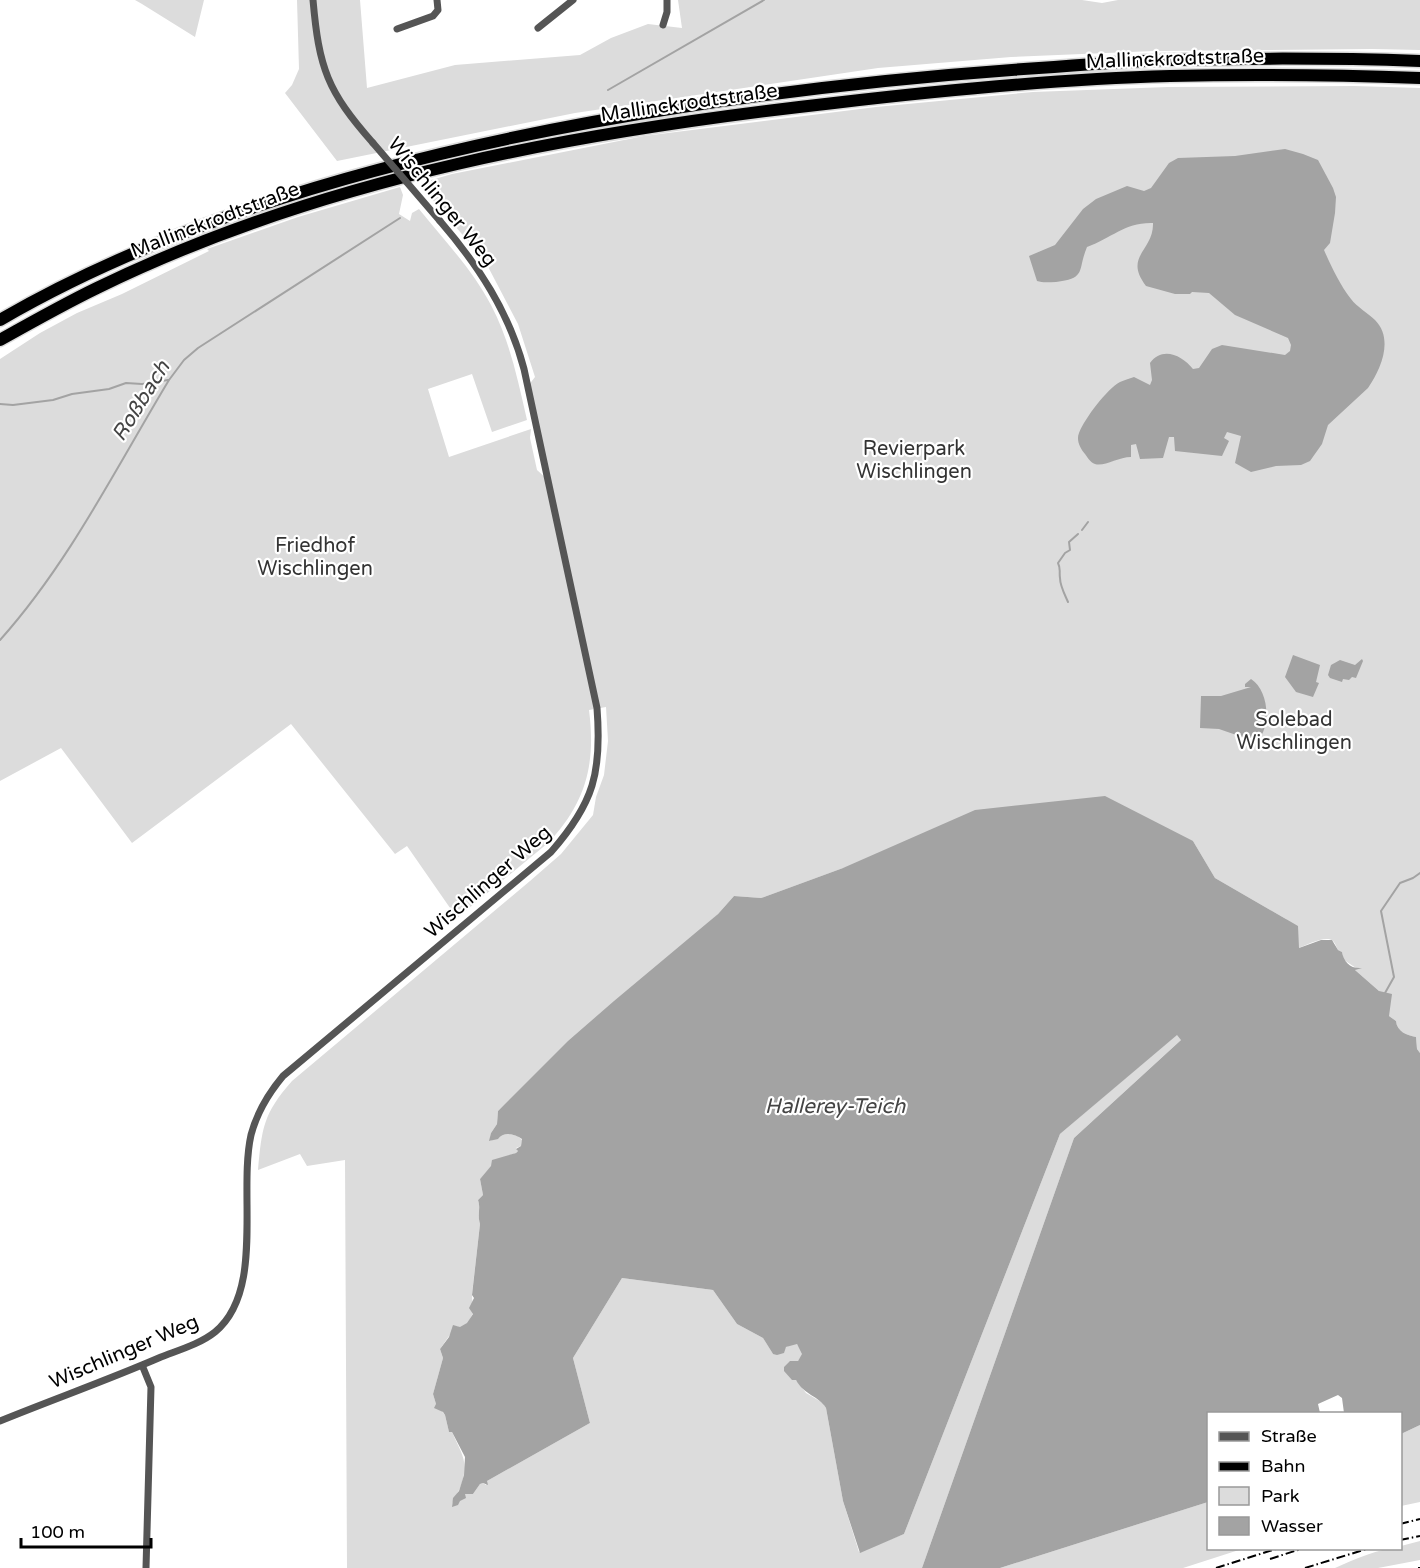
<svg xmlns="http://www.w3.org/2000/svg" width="1420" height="1568" viewBox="0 0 1420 1568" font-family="'Varela Round',sans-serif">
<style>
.green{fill:#dcdcdc}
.water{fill:#a3a3a3}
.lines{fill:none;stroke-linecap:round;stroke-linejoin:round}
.stream{stroke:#a3a3a3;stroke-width:2}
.highway-casing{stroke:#dbdbdb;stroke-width:15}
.street{stroke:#555;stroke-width:7}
.highway{stroke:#000;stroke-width:12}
.rail{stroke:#000;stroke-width:2;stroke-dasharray:9 3 1.5 3;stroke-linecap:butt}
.street-bridge{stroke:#555;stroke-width:7}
.labels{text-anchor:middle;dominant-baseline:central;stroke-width:4.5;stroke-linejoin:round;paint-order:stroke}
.street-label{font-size:20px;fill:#000;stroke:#fff}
.park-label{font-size:20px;fill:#333;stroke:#fff}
.water-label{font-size:21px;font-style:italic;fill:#444;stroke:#fff}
</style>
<rect width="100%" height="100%" fill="#fff"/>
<path class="green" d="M135 0H204L195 37 142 4Z
M297 0H360L367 88 455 65 580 55 611 38 648 24 682 28 678 0H1082L1102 3 1118 0H1420V50L1372 49 1154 51 1011 57 878 68 575 113 337 161 285 93 292 85 299 69Z
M1354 86 1420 88V1053L1417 1049 1416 1037C1407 1035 1397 1032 1396 1021L1389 1016 1379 991 1355 970 1356 968 1344 960 1342 952 1338 950C1336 947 1336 944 1333 941 1326 935 1307 945 1299 948L1286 919 1215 878 1193 841 843 868 761 898 734 896 718 914 498 1111 497 1124 491 1133 490 1141 505 1133 518 1136 522 1140 521 1146 516 1148 518 1151 516 1153 497 1160 480 1179 483 1195 478 1200C481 1209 477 1214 480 1224L472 1294 473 1313 468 1323 461 1328 456 1326 440 1349 443 1358 433 1394 436 1404 445 1415 449 1432H452C462 1455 470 1462 460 1488 457 1495 453 1498 452 1506L464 1497 465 1494H473L480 1484 483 1483 486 1485 487 1481 590 1423 573 1358 622 1278 713 1290 737 1324 763 1338 773 1354 794 1343 797 1344 803 1354 798 1361 796 1380 806 1393 823 1403 826 1408 843 1501 859 1552 904 1534 1060 1134 1177 1034 1182 1039 1074 1138 922 1568H347L345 1160 307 1166 300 1154 258 1170C262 1128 263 1114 292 1081L530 881 561 854 593 815 596 797 604 775 608 741 606 707 589 710C596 764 586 803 548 843L457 918 407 846 395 854 291 724 132 843 61 748 0 781V359L40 333 77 313 122 294 209 251 207 249 298 217 400 187 403 195 399 214 410 221 412 213 419 209C444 240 472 269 491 305 510 341 518 381 527 420L492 432 472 374 428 389 449 457 531 429 530 438 537 470 548 480 528 386 535 377 518 324 485 261 425 191 421 183 452 174 644 136 876 107 1033 92 1168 87Z
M1420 1425V1502L1401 1506V1434Z
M1208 1502V1548L1242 1549 1183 1568H1000Z
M1420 1541V1560L1378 1568H1335C1356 1559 1378 1548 1400 1548L1401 1546Z"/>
<path class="water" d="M1285 149 1303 154 1318 160 1333 188 1336 197 1335 213 1330 243 1324 250C1331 266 1340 285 1351 299 1357 307 1368 313 1375 320 1394 339 1381 369 1368 388L1328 425 1322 444 1310 461 1301 465 1276 466 1251 472 1235 463 1241 436 1227 432 1224 438 1229 441 1222 456 1175 451 1174 437H1169L1163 458 1140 459 1136 444 1131 445V457C1118 457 1104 467 1095 464 1090 462 1088 458 1085 454 1080 448 1076 440 1079 433 1085 418 1107 389 1120 382 1124 380 1129 379 1134 377L1150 385 1152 380 1150 363C1162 346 1182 355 1193 369L1199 368 1212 349 1222 345 1285 355 1290 351 1291 345 1288 338 1235 315 1209 293 1192 292 1190 294H1175L1146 286C1123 256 1154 251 1153 223 1125 222 1112 238 1087 247 1077 271 1087 278 1056 282 1049 282 1043 283 1037 281L1029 256 1055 245 1083 209 1096 199 1127 186 1144 191 1151 188 1169 163 1178 158 1235 156Z
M1293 655 1320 665 1316 682 1319 683 1313 697 1296 692 1285 677Z
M1362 659 1363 661 1356 678 1352 677 1349 680 1343 679 1342 682 1330 678 1328 675 1331 665 1340 660 1355 665Z
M1251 679C1271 691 1273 738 1249 746L1243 738H1245L1219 729 1200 728 1201 696H1221L1251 687H1245V684Z
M1105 796 1193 841 1215 878 1298 926 1299 948 1321 940H1332L1338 950 1342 952C1344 962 1350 969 1362 968L1355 970 1379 991 1392 994 1389 1016 1396 1021C1397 1032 1407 1035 1416 1037L1417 1049 1420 1053V1425L1401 1434 1400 1414 1344 1413 1342 1398 1338 1395 1318 1404 1320 1413 1208 1414V1502L1000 1568H922L1074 1138 1181 1040 1177 1035 1060 1134 904 1534 860 1553 843 1501 826 1408C819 1396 804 1395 796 1380H792L784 1371V1367L790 1361H798L802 1354 797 1344 786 1347 784 1353 777 1355 773 1354 763 1338 737 1324 713 1290 622 1278 573 1358 590 1423 487 1481 488 1485 483 1483 480 1484 473 1494H465L466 1498 460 1501 458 1505 452 1507 453 1498 459 1491 464 1475 465 1457 452 1432H449L445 1415 443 1412 434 1408 436 1404 433 1394 443 1358 440 1349 449 1337 453 1325 460 1327 467 1323 473 1314 469 1308 474 1298 472 1295 480 1224C477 1214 481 1209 478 1200L483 1195 480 1179 491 1166 492 1160 516 1153 518 1151 516 1149 521 1146 522 1139C515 1134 503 1131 498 1139L489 1141 491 1133 497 1124 498 1111 568 1041 614 1001 718 914 734 896 761 898 843 868 975 810Z"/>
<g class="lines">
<path class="stream" d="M608 90 764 0
M0 404 13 405 53 400 72 394 109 389 126 383 142 384 168 380
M1082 530 1088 522
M1068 602C1065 595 1060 586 1060 578 1059 571 1061 569 1058 563L1065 553 1070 550 1069 542 1078 534
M0 640C69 563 116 468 169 380L184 360 198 348 400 218
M1385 993 1394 977 1381 911 1400 883 1413 878 1420 873"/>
<g class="highway-casing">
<path id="highway" d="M0 320C72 278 148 245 226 217 374 164 527 131 682 107 805 88 929 75 1054 67 1093 64 1132 61 1171 60 1254 58 1337 58 1420 61
M0 340C32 322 64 304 97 288 326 176 583 131 834 103 945 90 1058 79 1170 76 1254 74 1337 75 1420 78"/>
</g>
<path class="street" d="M313 0C319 68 327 91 373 143
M663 25 667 12V0
M538 28 573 0
M397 29 433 16 438 10 437 0
M142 1365 151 1387 146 1568
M0 1421C54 1399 108 1380 161 1357 179 1350 200 1344 215 1332 265 1291 238 1193 251 1135 257 1112 268 1094 283 1076L551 852C594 803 602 772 597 708L524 369C509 312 478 265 440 221"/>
<use href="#highway" class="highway"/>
<path class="rail" d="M1400 1524 1420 1519
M1400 1540 1420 1536
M1270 1559 1304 1548
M1216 1568 1279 1548
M1305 1568 1370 1548
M1418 1568H1420"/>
<path class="street-bridge" d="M373 143 440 221"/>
</g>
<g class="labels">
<g class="street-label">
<text transform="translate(1175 59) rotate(-2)">Mallinckrodtstraße</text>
<text transform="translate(689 103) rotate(-8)">Mallinckrodtstraße</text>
<text transform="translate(442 202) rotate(51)">Wischlinger Weg</text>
<text transform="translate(215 220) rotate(-21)">Mallinckrodtstraße</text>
<text transform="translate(488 882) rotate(-41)">Wischlinger Weg</text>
<text transform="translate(124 1352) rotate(-23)">Wischlinger Weg</text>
</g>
<g class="park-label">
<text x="914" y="449">Revierpark<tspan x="914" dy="23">Wischlingen</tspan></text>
<text x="315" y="546">Friedhof<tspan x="315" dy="23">Wischlingen</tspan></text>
<text x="1294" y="720">Solebad<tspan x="1294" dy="23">Wischlingen</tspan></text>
</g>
<g class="water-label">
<text transform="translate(141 401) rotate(-58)">Roßbach</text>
<text x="835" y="1106">Hallerey-Teich</text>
</g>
</g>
<rect x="1207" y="1412" width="195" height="138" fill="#ffffff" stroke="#999999" stroke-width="1.5"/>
<rect x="1219" y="1432" width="30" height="9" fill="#555555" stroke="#999999" stroke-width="1.5"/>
<text x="1261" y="1442" font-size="18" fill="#000000">Straße</text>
<rect x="1219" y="1462" width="30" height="9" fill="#000000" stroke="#999999" stroke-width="1.5"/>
<text x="1261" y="1472" font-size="18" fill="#000000">Bahn</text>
<rect x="1219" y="1487" width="30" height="18" fill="#dcdcdc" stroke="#999999" stroke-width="1.5"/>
<text x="1261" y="1502" font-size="18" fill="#000000">Park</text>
<rect x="1219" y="1517" width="30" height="18" fill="#a3a3a3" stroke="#999999" stroke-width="1.5"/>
<text x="1261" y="1532" font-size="18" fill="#000000">Wasser</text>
<path d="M21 1538v9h130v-9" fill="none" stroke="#000000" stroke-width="3"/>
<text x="30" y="1538" font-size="18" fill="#000000" stroke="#ffffff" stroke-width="4.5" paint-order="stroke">100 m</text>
</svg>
